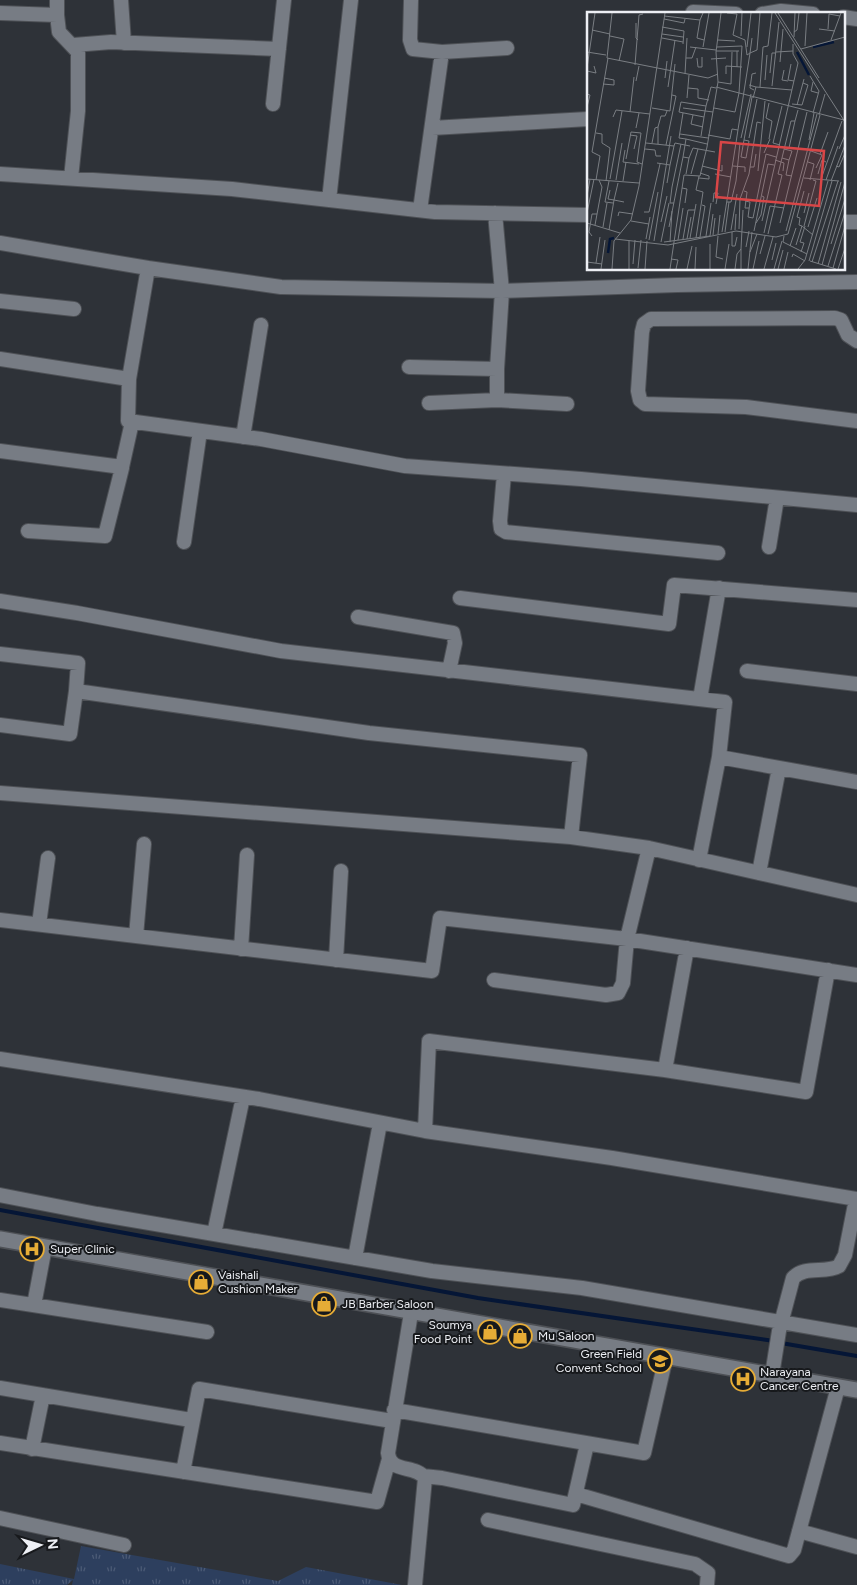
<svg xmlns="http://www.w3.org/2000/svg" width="857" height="1585" viewBox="0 0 857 1585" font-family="Figtree,sans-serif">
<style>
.grass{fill:url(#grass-tufts)}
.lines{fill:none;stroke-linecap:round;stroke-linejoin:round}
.stream{stroke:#051636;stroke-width:4}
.minor-casing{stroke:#4e5156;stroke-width:16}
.tertiary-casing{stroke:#4e5156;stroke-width:18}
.minor{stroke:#777c84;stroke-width:14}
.tertiary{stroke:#777c84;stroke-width:15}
.labels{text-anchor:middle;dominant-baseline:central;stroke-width:4;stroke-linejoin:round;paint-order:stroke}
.poi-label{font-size:12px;fill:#edeff4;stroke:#17191c;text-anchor:start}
.inset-river{fill:none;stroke:#051636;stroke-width:2.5}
.inset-road{fill:none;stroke:#7a7e83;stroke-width:1}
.view{fill:#d94647;fill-opacity:0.15;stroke:#d94647;stroke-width:2.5}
.inset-edge{fill:none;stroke:#edeff4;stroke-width:2.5}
</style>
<defs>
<pattern id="grass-tufts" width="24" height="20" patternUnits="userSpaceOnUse" patternTransform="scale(1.25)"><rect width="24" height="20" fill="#2d3f5e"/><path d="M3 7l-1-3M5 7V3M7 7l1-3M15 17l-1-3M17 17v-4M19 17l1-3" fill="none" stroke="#4c5b76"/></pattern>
</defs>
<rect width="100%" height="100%" fill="#2e3238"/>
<path class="grass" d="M81 1546 278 1581 306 1567 402 1585H72L73 1580 67 1585H0V1564L74 1579Z"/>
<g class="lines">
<path class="stream" d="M0 1210 478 1298 774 1341
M781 1343 857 1356"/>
<g class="minor-casing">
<path id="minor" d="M121 0 124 43
M411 0 410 40 413 49 442 52 507 48
M693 12 736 14
M0 13 57 15V0
M762 14 781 11 813 14
M57 15 59 32 78 52V111L71 178
M843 17 857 19
M74 45 111 42 279 49
M273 104 284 0
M432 128 588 119
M0 174 232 189 435 212 588 215
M329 200 351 0
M420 210 442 52
M843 222H857
M0 243 148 268 281 287 502 291 677 285 857 282
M0 301 74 309
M857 341 848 335 841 320 835 318 651 319 644 324 642 332 638 391 640 400 645 404 746 407 857 421
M0 359 129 379 128 421 261 439 405 466 581 479 857 505
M409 367 497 369
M129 379 148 268
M497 400 567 404
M429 403 497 400V369L502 291 495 213
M243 437 261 325
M0 451 122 467 132 422
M504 474 500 521 501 529 506 532 718 553
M28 531 105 536 122 468
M184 542 200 431
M769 547 777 498
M460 598 669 624 674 585 857 600
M0 601 77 613 281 651 725 702 719 757 699 860
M358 617 453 633 455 643 449 671
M0 654 78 663 76 691 369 733 580 755 571 837
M747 671 857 684
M700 699 719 588
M0 725 70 734 76 691
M719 757 857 782
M0 793 571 837 649 848 857 895
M759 873 779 768
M0 920 432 971 440 918 627 939 857 975
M39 924 48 858
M136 936 144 844
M241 949 247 855
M336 960 341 871
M494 980 606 995 618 993 623 983 627 939 649 848
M0 1059 259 1099 425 1131 612 1158 857 1199
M665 1070 806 1092 828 970
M425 1131 429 1041 665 1070 687 948
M0 1195 97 1214 432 1271 582 1288 857 1335
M214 1234 243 1097
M355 1258 380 1123
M0 1300 207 1332
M34 1305 45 1247
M411 1313 388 1453C390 1474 415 1464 425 1478L415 1585
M772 1375 779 1331 793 1278C805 1265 825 1274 839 1266L845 1255 856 1199
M0 1388 191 1420
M394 1410 644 1453 666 1357
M0 1443 377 1502 389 1459
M32 1449 43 1395
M183 1472 199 1389 392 1421
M423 1476 442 1478 573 1505 587 1444
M576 1494 789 1556 794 1550 838 1387
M0 1518 124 1545
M488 1520 695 1564 708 1573 707 1585
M799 1531 857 1547"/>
</g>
<g class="tertiary-casing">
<path id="tertiary" d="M0 1239 857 1390"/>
</g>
<use href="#minor" class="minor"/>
<use href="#tertiary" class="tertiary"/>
</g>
<defs>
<g id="hospital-ring" transform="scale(1.25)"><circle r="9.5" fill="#17191c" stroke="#e6ac36" stroke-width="1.5"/><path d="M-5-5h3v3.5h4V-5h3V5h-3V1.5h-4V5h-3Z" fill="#e6ac36"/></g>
<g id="shop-ring" transform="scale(1.25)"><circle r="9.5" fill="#17191c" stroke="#e6ac36" stroke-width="1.5"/><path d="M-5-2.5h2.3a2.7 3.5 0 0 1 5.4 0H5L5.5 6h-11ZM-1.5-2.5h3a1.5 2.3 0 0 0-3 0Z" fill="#e6ac36"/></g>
<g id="school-ring" transform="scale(1.25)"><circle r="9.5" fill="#17191c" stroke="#e6ac36" stroke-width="1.5"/><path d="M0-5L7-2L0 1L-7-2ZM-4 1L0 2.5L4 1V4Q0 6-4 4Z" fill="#e6ac36"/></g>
</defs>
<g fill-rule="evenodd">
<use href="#hospital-ring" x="32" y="1249"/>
<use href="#shop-ring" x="201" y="1282"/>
<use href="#shop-ring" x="324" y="1304"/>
<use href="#shop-ring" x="490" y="1332"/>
<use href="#shop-ring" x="520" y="1336"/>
<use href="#school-ring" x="660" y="1361"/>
<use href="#hospital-ring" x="743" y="1379"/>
</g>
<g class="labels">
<g class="poi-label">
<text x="50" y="1249">Super Clinic</text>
<text x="218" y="1275">Vaishali<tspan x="218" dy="14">Cushion Maker</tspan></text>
<text x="342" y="1304">JB Barber Saloon</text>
<text x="472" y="1325" text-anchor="end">Soumya<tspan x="472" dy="14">Food Point</tspan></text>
<text x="538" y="1336">Mu Saloon</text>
<text x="642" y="1354" text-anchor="end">Green Field<tspan x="642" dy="14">Convent School</tspan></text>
<text x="760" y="1372">Narayana<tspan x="760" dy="14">Cancer Centre</tspan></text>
</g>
</g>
<g transform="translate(587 12)">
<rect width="258" height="258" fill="#2e3238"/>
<path class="inset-river" d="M226 35 247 30M210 40 222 63M21 241 23 227 27 226"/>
<path class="inset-road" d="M25 1 20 46 121 66 131 62M188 1 258 110M191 1 232 66M77 4 113 8 116 1M77 7 97 11 98 7M113 8 110 26 117 28M49 11V26L51 28M75 15 97 19 96 32M232 17 248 19M241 17 242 2 253 4M5 18 23 22M207 20 210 18 212 1M75 22 96 25M23 24 37 27 32 49M154 24 155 1M207 25 208 1M75 26 96 30M165 26 163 41 170 38 173 1M131 28 148 29M244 28 254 1M218 34 220 1M103 35 129 38M116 35 122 1M130 35 155 34 152 81M160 35 164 1M214 37 258 25M129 39H152M0 40 19 43M189 40 206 39M99 46H105L109 35M110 46 111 55H115V45M124 47 139 46M193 50 196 17M204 52 201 68 207 69M48 53 52 3 56 2M150 55V39M0 56 8 1M197 58 195 68 201 69M0 59 9 61 7 54M183 61 185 41H189M98 62 100 26M139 62V54L155 55M223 64 232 79 226 101M78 66 80 49M178 68 180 43M49 69 52 54M131 70 144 72 145 40M226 70 224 79 231 81M16 72 27 73V68L17 66M162 73 169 75 166 86M185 74 192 10M81 75 88 28M129 75 257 108M169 75 205 78M173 75 176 35 181 34 185 1M101 76 111 77V86L122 88M167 78 163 76 165 62 169 61M0 82 3 83 0 95M100 86 102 63M94 90 119 94 117 105 92 100ZM205 92 215 93 221 73 216 71M210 93 217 67M119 94 124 75 129 76M201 95 211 51 206 42V32M65 96 83 99 88 52M96 96 126 100M127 96 148 100 152 81M43 100 47 65M96 101 92 126 99 127M106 103 104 112 116 115M232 103 238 82M26 105 29 98 63 102M71 115 74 104H78L80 99M49 116 52 101M9 121 15 122V131L23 136 19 169M93 122 121 126M43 123 50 124 47 137M121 123 143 127 145 117 151 118M114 124 117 105M154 126 164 82M162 126 170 87M182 127 185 109 179 106 182 91M157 128 154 145 159 146 162 129 157 128 165 85M222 128 227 101M59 131 87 134 88 131 98 133 99 127 120 132M65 131 68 116 71 115V132M79 133 89 84 85 83M193 133 186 131 195 94M202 136 208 109M58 137 68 138 69 144H74M197 137 205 139 202 148M252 137 258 123M38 138 36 150 52 152M224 139 235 143 229 156M177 141 183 127M233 142 241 120M102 146 106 136 128 140M195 146 202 148 199 163 205 164M39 147 44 120 54 121 50 150 55 152M188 148 197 151 196 159M221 150 227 152 223 168M70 151 83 153 87 134M115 154 135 159V153M146 154 158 155V160M249 154 252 155 258 141M163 155H167L169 142M171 159 178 89M99 162 102 146 96 145 98 133 103 134M104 162 111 137M128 162 144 165M231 162 235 148 239 150M112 166 122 167V164L113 161M217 166 252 169M0 167 52 171M23 167 35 99M234 167 255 109M9 168 13 144 5 140 21 46M29 168 35 131M239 168 251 134M22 169 18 190 26 191M36 169 39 150M244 169 258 133M80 171 83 153M95 176 100 177 98 191M23 178 21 187 27 188M157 179 160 180 158 196H162M0 184 3 167M27 188 31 171M158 189 163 190 161 205 166 206 179 142 189 145M126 190 127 181H131L129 192M140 190H144L149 169 153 131M87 191H83L85 175 94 132M57 200H62L73 152M0 201 7 167M217 201 222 181M31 204 32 200 46 202M44 209 62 212M175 209 201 95M74 210 80 184M0 211 33 221M169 211 174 203 177 185 175 184M193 211 220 100M8 213 15 175 12 168M215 214 212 213 213 206 210 205 217 179M217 214 229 169 226 168M16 215 20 191M82 215 96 145M221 215 230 186M152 217 153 187 162 162 170 110 174 111M22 218 27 188 37 190M144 218 150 182M148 218 149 202M167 219 181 152 187 153M199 219 230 102M135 220 163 41 160 43 158 28 146 23 150 2 140 1M138 220 142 190M145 220V234H148L150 225M177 221 183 194 197 196M131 222 133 203M181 222 195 163 191 162 194 150 204 109H208L211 98M126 223 128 206M5 224 2 220 5 202H10M119 224 124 191M123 224 126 202M131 224 129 245 136 247M197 224 196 230 220 242M113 225 118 194 115 193M103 226 109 192M109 226 116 180 109 178 112 164M28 227 81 233 149 219 189 225 201 222 233 103M59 227 63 205M96 227 101 198H108M100 227 104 205M62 228 71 180M91 228 96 196M67 229 84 124M74 230 82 191M77 230 123 224M83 230 85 199M123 232V257M244 232 258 187M209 233 215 214 226 223M203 234 209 216M159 235 162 219M154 237V257M163 240 170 222M214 240 217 231 213 230 218 214M173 242 178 224M205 245 206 242 218 249M84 247 91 248 89 257M185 248 189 231M222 249 245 169M223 249 249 257M0 250 15 252M225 250 251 169M9 251 13 225M46 252 48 228M231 252 254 170M235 253 258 170M241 254 258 200M51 256 54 228M246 256 258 214M14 257 18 228M25 257 27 229 44 208 52 174 78 1M42 257V228M58 257 60 229M83 257 97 163 113 164 120 135 131 70 129 40 134 1M100 257 105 234M108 257 109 235M138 257 142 232M148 257 150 242 154 237 156 198M161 257 165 220M166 257 172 229M177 257 186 225M187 257 195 229M191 257 196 238M197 257 201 240M211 257 218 248 241 169M251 257 258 236"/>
<path class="view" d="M134 130 237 139 232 194 129 185Z"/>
<rect width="258" height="258" class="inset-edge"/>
</g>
<g transform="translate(40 1545) rotate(85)" stroke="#17191c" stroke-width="4" paint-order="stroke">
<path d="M0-4L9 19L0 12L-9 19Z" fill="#edeff4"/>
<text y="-8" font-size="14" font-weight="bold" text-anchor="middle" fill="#edeff4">N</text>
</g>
</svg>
